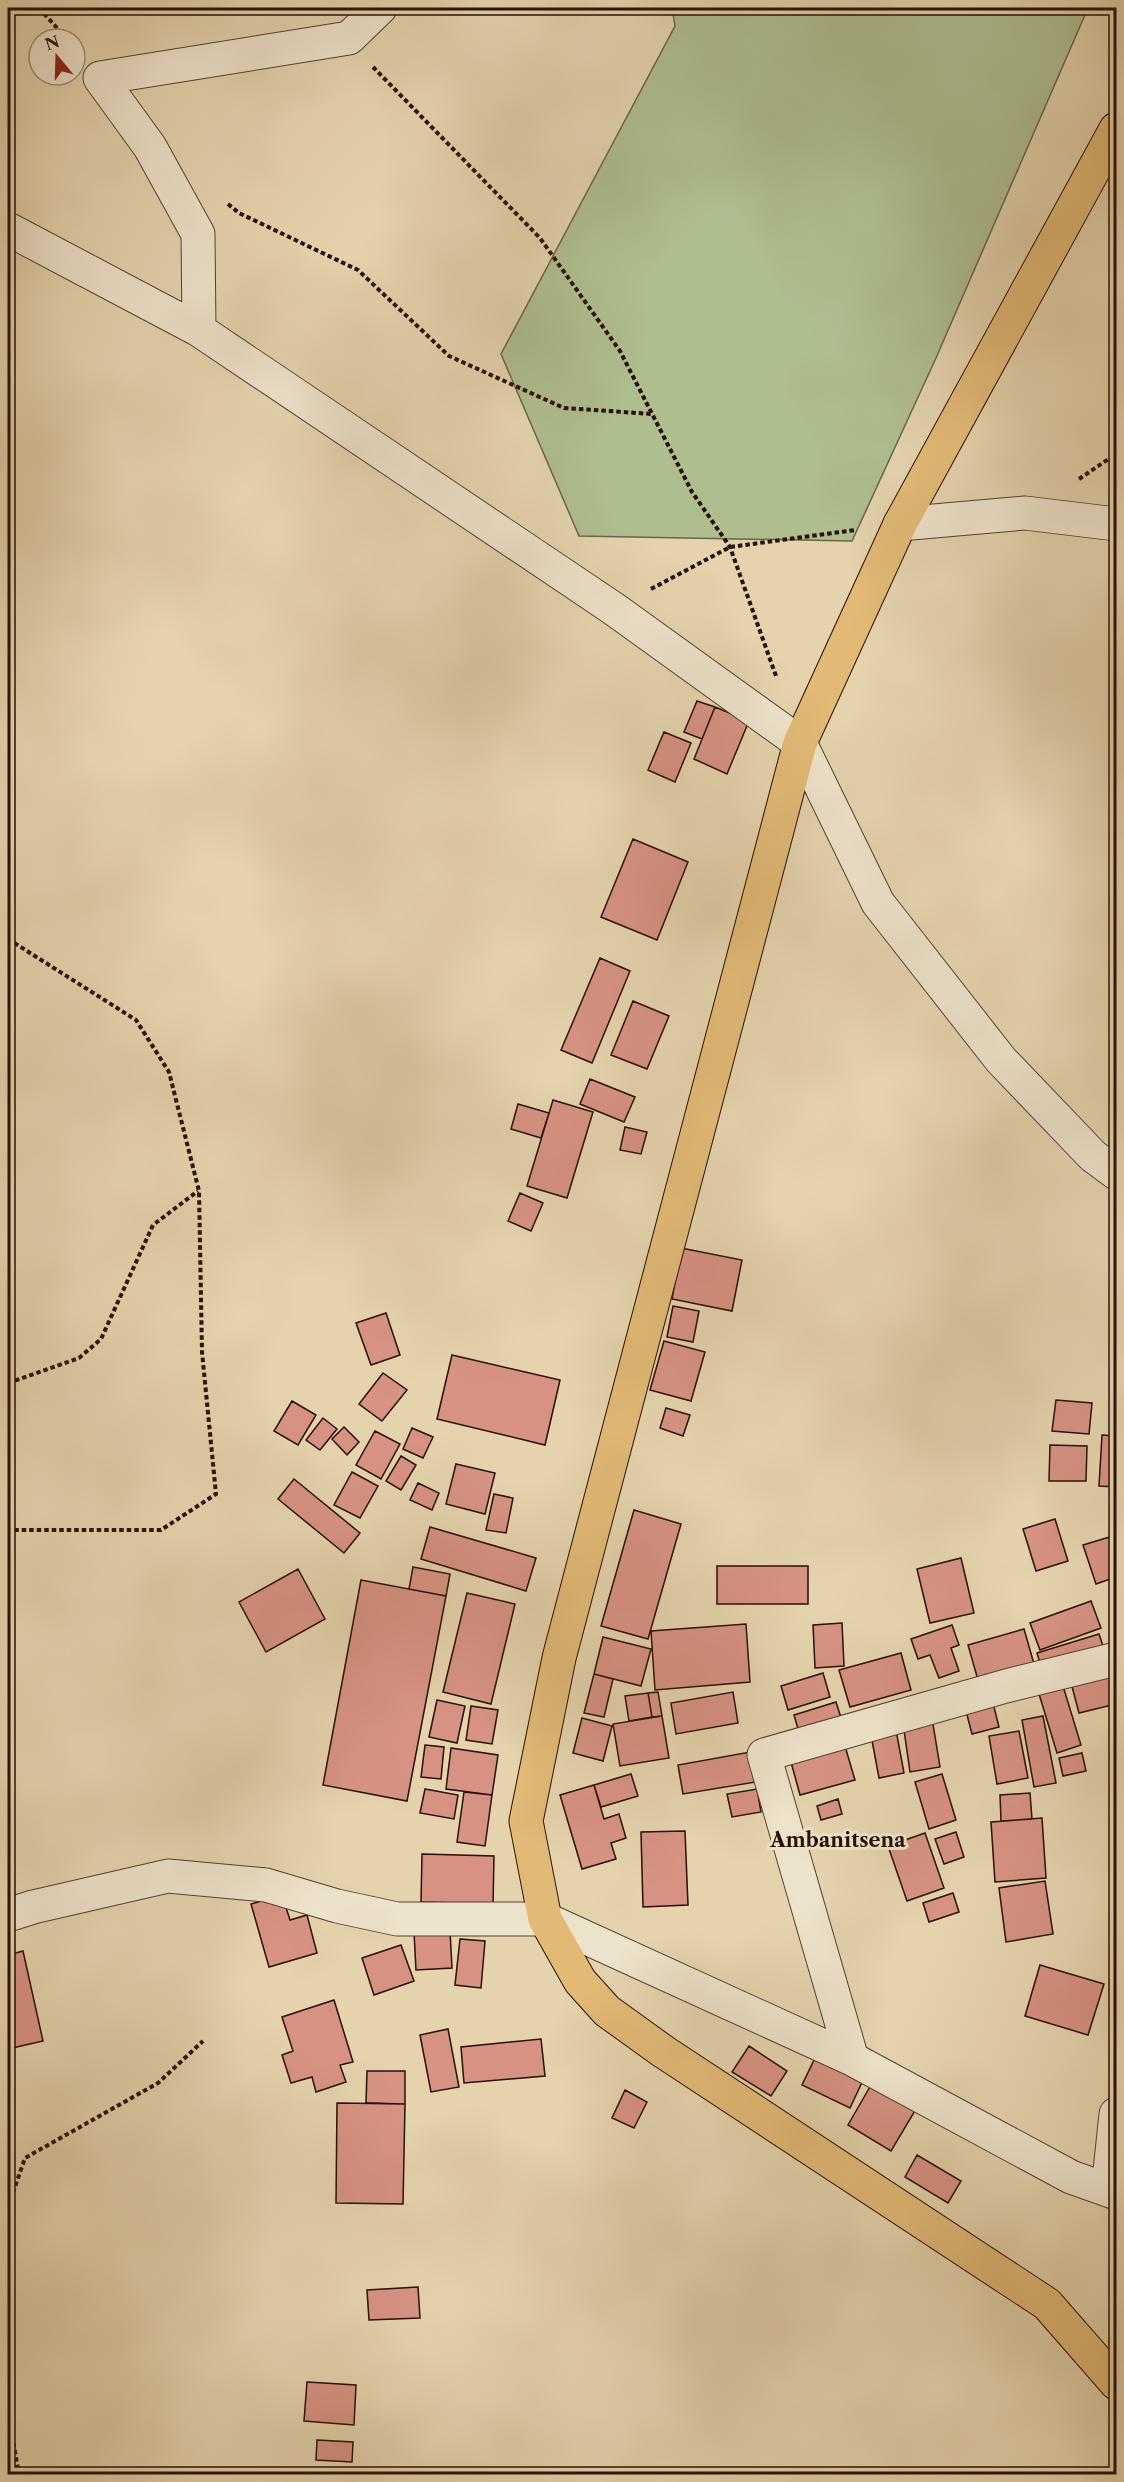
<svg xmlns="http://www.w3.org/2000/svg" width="1124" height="2482" viewBox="0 0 1124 2482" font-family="'Libre Caslon Text',serif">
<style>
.green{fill:#aebe8f;stroke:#6b6648;stroke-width:1.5}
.building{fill:#d79283;stroke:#280f00;stroke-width:1.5}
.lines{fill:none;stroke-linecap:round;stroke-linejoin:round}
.minor-casing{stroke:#57402b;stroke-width:35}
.major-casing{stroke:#280f00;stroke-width:35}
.path{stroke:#280f00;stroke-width:4;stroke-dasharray:4.5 3;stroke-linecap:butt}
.minor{stroke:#ede2ca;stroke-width:33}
.major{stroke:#e2ba76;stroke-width:33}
.labels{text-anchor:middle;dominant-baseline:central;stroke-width:6;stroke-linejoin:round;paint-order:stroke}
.quarter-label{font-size:20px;font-weight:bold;fill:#280f00;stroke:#ede2ca}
</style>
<rect width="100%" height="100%" fill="#e4d3ad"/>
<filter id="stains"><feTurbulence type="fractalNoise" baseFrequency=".00333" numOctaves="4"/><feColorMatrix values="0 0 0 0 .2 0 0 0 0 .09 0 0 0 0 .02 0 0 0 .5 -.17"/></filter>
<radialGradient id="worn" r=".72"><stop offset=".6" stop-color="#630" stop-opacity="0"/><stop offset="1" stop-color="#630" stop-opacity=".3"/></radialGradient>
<path class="green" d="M672 8H1088L936 358 852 541 579 536 501 354 675 26Z"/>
<path class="building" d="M697 701 715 707 702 739 684 732Z
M715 707 749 721 727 774 694 759Z
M664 732 691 743 675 782 648 770Z
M633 839 688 862 657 940 601 917Z
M600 958 630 971 592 1063 561 1050Z
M633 1001 669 1016 647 1069 611 1055Z
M590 1079 635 1097 624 1122 580 1104Z
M553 1100 593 1112 567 1198 527 1186Z
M518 1104 549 1113 541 1138 511 1129Z
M625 1127 647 1132 641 1154 620 1150Z
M520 1193 543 1203 531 1231 508 1221Z
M681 1248 742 1260 732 1311 672 1299Z
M673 1306 699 1311 693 1342 667 1337Z
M386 1313 400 1355 371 1365 356 1323Z
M664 1341 705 1352 691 1401 650 1390Z
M452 1355 560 1380 545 1445 437 1419Z
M383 1373 407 1390 382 1421 359 1404Z
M1056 1400 1092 1403 1089 1434 1052 1431Z
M292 1401 316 1415 298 1445 274 1431Z
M666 1408 690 1415 683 1436 660 1428Z
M323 1418 337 1429 320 1450 306 1440Z
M344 1427 359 1442 347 1455 332 1439Z
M412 1428 433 1437 423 1458 403 1449Z
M375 1431 400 1444 381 1479 356 1465Z
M1102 1435 1116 1436V1487L1099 1486Z
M1050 1445 1087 1446 1086 1481H1049Z
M401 1456 416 1465 401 1490 386 1481Z
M456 1464 495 1473 485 1514 446 1504Z
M352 1472 378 1486 360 1518 334 1505Z
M294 1479 360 1533 344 1553 278 1499Z
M418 1483 439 1493 432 1510 410 1500Z
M494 1494 513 1498 506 1533 486 1530Z
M634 1510 681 1524 648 1639 601 1626Z
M1055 1519 1068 1561 1036 1571 1023 1529Z
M430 1527 536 1558 526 1591 421 1559Z
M1116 1535V1577L1096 1584 1083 1545Z
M961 1558 974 1613 930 1623 917 1569Z
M717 1566H808V1604H717Z
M413 1567 450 1574 446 1596 409 1589Z
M298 1569 325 1619 266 1652 239 1602Z
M361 1580 446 1596 407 1801 323 1785Z
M467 1593 515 1604 491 1704 443 1692Z
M1091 1601 1101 1628 1040 1650 1030 1623Z
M842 1623 844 1666 815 1668 813 1625Z
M746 1624 750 1682 655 1690 651 1631Z
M952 1625 959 1645 951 1648 959 1671 939 1678 930 1655 918 1659 911 1639Z
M1024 1629 1034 1664 978 1680 968 1645Z
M1099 1634 1105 1652 1042 1670 1037 1653Z
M603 1637 651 1649 641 1686 594 1674Z
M901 1653 911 1690 850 1707 839 1670Z
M823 1673 830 1697 788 1710 781 1686Z
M1116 1673V1704L1079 1713 1070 1679Z
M594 1674 613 1679 604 1717 584 1713Z
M1063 1686 1081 1745 1057 1753 1039 1694Z
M658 1692 662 1716 652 1717 648 1693Z
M733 1692 738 1723 676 1734 671 1703Z
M648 1693 652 1717 629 1721 625 1696Z
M437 1700 465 1706 457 1743 429 1737Z
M836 1702 844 1727 801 1739 794 1715Z
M993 1703 999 1727 972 1734 966 1711Z
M471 1706 498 1710 492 1744 466 1740Z
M662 1716 669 1758 620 1766 613 1724Z
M1043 1716 1056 1783 1034 1787 1022 1720Z
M582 1718 612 1726 603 1761 573 1753Z
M932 1718 940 1767 910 1772 903 1723Z
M896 1730 904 1773 879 1778 871 1735Z
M1019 1731 1028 1778 997 1784 989 1736Z
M842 1736 855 1780 800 1795 788 1751Z
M425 1745 444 1747 441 1779 421 1777Z
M451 1748 498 1755 492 1795 446 1789Z
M750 1752 756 1782 683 1794 678 1765Z
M1082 1753 1086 1771 1063 1776 1059 1758Z
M631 1774 638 1796 601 1807 594 1785Z
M942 1774 956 1820 929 1829 915 1782Z
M594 1785 604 1819 619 1814 626 1838 611 1843 616 1859 582 1869 560 1795Z
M425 1789 458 1795 454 1819 420 1813Z
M757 1789 761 1812 732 1817 727 1794Z
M464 1792 492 1795 485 1846 457 1842Z
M1030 1793 1032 1819 1001 1821 1000 1795Z
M838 1799 842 1814 821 1820 817 1806Z
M1042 1818 1046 1878 995 1882 991 1822Z
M685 1831 688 1905 643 1907 641 1832Z
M956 1832 964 1857 944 1864 935 1839Z
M925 1833 944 1888 907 1901 888 1846Z
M422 1854 494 1856 493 1904 421 1902Z
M1045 1881 1053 1934 1006 1942 999 1888Z
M953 1893 959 1912 929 1922 923 1903Z
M282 1895 290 1920 307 1915 317 1953 269 1967 251 1904Z
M450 1931 452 1968 416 1970 414 1932Z
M460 1939 485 1941 481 1988 455 1985Z
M401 1945 414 1981 374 1995 362 1958Z
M23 1951 43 2041 8 2049V1955Z
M1040 1965 1104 1984 1088 2035 1025 2016Z
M334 2000 353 2062 340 2065 346 2082 316 2092 312 2077 291 2083 282 2055 293 2051 282 2017Z
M448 2029 459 2087 431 2092 420 2035Z
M541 2039 545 2076 464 2083 461 2047Z
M749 2046 787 2071 771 2096 732 2072Z
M816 2056 864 2078 850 2108 802 2085Z
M367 2071H405V2104L366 2103Z
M878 2073 922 2099 891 2151 848 2125Z
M625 2090 647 2102 634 2128 612 2118Z
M337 2103 405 2104 403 2204 336 2203Z
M917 2155 961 2181 948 2203 905 2177Z
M418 2287 420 2318 369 2320 367 2290Z
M307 2382 356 2385 354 2425 304 2421Z
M317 2440 353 2442 352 2462 316 2460Z"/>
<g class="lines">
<g class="minor-casing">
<path id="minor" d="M8 229 199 330 614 609 800 743 878 903 1001 1060 1093 1156 1116 1173
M199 330 198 234 150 147 100 78 349 38 380 8
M900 524 1025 513 1116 524
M8 1915 33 1907 168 1876 266 1885 337 1906 397 1919H545L852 2059 1071 2177 1116 2193
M852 2059 764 1755 1006 1686 1116 1659
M1108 2190 1116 2114"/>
</g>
<g class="major-casing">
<path id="major" d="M1116 129 900 524 800 743 559 1658 526 1821 545 1919 580 1981 607 2011 664 2052 1047 2304 1116 2383"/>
</g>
<path class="path" d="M39 8 67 39
M373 67 540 238 620 351 692 492 730 547 776 676
M228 204 239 213 358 270 449 356 564 408 652 414
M1079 479 1116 454
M651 589 730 547 855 530
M8 939 136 1020 169 1072 199 1191 202 1352 216 1494 161 1530H8
M8 1383 79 1358 101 1339 153 1225 198 1191
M8 2207 25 2158 158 2083 203 2041
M8 2413 19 2474"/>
<use href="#minor" class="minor"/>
<use href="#major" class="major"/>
</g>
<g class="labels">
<g class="quarter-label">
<text x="838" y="1840">Ambanitsena</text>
</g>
</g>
<rect width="1124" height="2482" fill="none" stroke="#e4d3ad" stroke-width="30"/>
<rect x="9" y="9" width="1106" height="2464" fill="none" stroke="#280f00" stroke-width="3"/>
<rect x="15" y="15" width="1094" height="2452" fill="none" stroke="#280f00" stroke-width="1.5"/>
<g transform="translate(57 57) rotate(341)"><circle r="28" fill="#ede2ca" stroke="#9e8e79" stroke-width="1.5"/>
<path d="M0-4.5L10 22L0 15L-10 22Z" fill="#8f2418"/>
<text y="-9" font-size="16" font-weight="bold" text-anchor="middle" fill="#280f00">N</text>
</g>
<rect width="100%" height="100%" filter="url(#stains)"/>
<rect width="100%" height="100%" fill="url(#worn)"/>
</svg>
